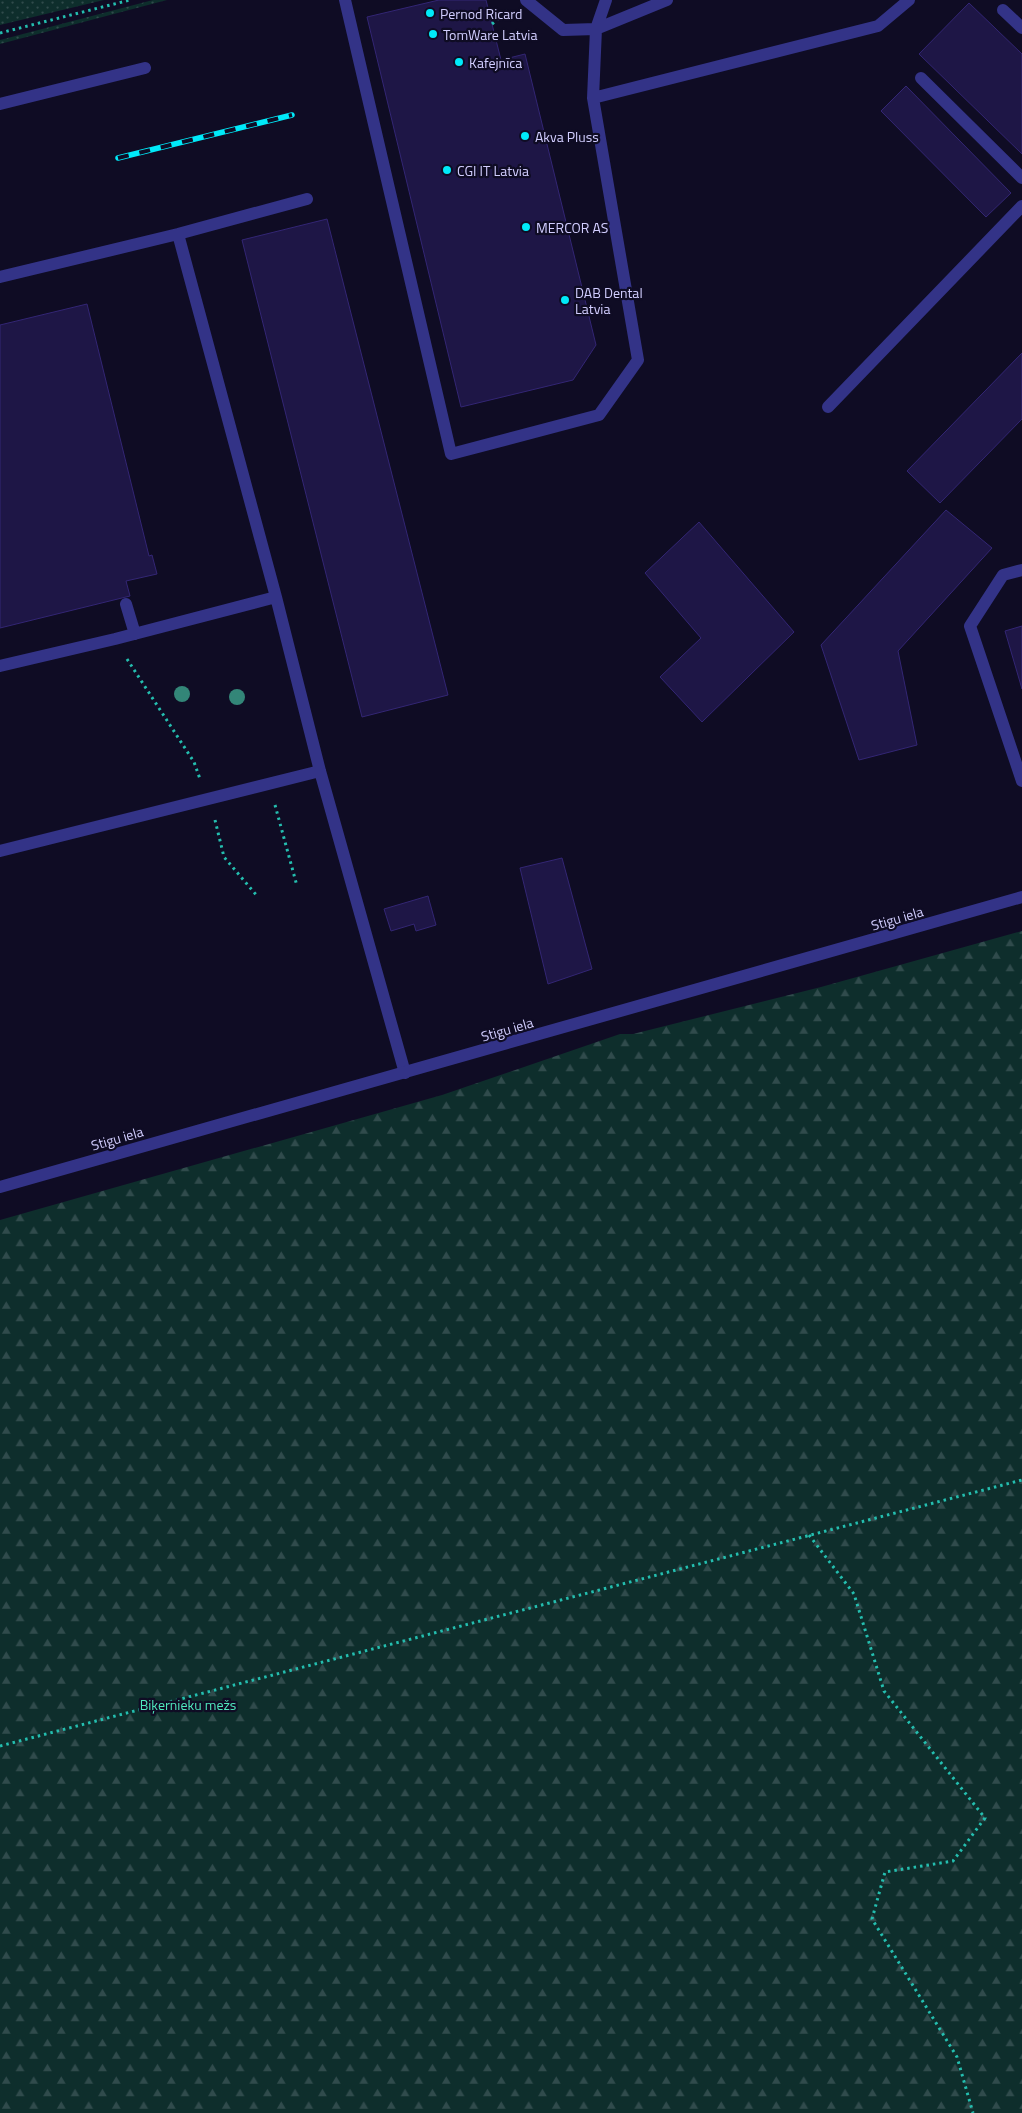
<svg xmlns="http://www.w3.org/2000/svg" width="1022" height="2113" viewBox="0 0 1022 2113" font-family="'Titillium Web',sans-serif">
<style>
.grass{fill:url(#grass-dots)}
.forest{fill:url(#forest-firs)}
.building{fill:#1e1646;stroke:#332674}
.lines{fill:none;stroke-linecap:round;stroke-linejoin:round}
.path{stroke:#24beaf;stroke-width:3;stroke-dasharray:2.5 4;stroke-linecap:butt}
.service{stroke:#333387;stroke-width:12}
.minor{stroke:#333387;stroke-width:12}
.rail-casing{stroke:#00eaf9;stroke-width:5.5}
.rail{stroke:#0f0c24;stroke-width:4;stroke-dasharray:11;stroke-linecap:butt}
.tree{fill:#338678}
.poi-dot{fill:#00eaf9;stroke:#0f0c24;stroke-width:2}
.labels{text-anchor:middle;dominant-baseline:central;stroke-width:4.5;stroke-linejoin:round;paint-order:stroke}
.poi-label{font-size:14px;fill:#d2ceff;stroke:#0f0c24;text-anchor:start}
.street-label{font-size:14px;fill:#d2ceff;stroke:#0f0c24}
.park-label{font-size:14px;fill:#50e9bd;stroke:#0f0c24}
</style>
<defs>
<pattern id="grass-dots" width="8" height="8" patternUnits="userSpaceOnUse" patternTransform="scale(1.25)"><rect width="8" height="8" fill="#0e2e2c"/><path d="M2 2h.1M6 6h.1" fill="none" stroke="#304b4c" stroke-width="1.8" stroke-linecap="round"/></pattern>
<pattern id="forest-firs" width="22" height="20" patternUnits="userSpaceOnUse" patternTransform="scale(1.25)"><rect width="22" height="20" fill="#0e2e2c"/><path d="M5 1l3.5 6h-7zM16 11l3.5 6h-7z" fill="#304b4c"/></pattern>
</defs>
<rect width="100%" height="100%" fill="#0f0c24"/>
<path class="grass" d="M0 0H104L0 25Z
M153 0H167L0 44V40Z"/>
<path class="forest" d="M1022 931V2113H0V1220L442 1095 620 1034H633L821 987Z"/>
<path class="building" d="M439 0H486L501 60 525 54 596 345 573 380 461 407 367 17Z
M969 3 1022 54V154L919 54Z
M906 86 1011 193 986 217 881 111Z
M327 219 448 695 362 717 242 240Z
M87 304 149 556 152 555 157 574 126 581 130 596 0 628V325Z
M1022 353V419L940 503 907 471Z
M946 510 992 548 898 651 917 745 859 760 821 645Z
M699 522 794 632 702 722 660 677 701 638 645 573Z
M1022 626V689L1005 631Z
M562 858 592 969 548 984 520 868Z
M428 896 436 925 416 931 414 924 391 931 384 909Z"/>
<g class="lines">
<path class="path" d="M492 24 507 11
M0 33 130 0
M127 659 194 762 200 779
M275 805 297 886
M215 820 224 857 258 897
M809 1535 854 1594 884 1691 985 1818 953 1861 885 1872 872 1919 957 2057 973 2113
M0 1746 1022 1480"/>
<path class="service" d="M345 0 451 454 599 415 638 360 593 98 596 29 606 0
M526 0 563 30 596 29 667 0
M1003 10 1022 28
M921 78 1022 178
M593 98 878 26 909 0
M0 104 145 68
M178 234 276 597 320 771 405 1073
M0 277 178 234 307 199
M828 407 1022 206
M1022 570 1003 575 970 626 1022 781
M126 604 135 634
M0 666 115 639 276 597
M0 851 320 771"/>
<path class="minor" d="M0 1187 1022 897"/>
<g class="rail-casing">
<path id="rail" d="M118 158 292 115"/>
</g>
<use href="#rail" class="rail"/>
</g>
<g class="tree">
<circle cx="182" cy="694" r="8"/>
<circle cx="237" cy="697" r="8"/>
</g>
<g class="poi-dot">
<circle cx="430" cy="13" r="5"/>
<circle cx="433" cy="34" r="5"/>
<circle cx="459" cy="62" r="5"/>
<circle cx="525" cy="136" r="5"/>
<circle cx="447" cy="170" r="5"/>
<circle cx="526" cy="227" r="5"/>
<circle cx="565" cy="300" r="5"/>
</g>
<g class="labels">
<g class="poi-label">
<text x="440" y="13">Pernod Ricard</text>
<text x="443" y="34">TomWare Latvia</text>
<text x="469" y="62">Kafejnīca</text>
<text x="535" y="136">Akva Pluss</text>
<text x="457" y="170">CGI IT Latvia</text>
<text x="536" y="227">MERCOR AS</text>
<text x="575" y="292">DAB Dental<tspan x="575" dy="16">Latvia</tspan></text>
</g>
<g class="street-label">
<text transform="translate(897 918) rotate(-16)">Stigu iela</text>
<text transform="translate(507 1029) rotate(-16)">Stigu iela</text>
<text transform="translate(117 1138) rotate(-16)">Stigu iela</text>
</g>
<g class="park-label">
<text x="188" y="1704">Biķernieku mežs</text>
</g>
</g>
</svg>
